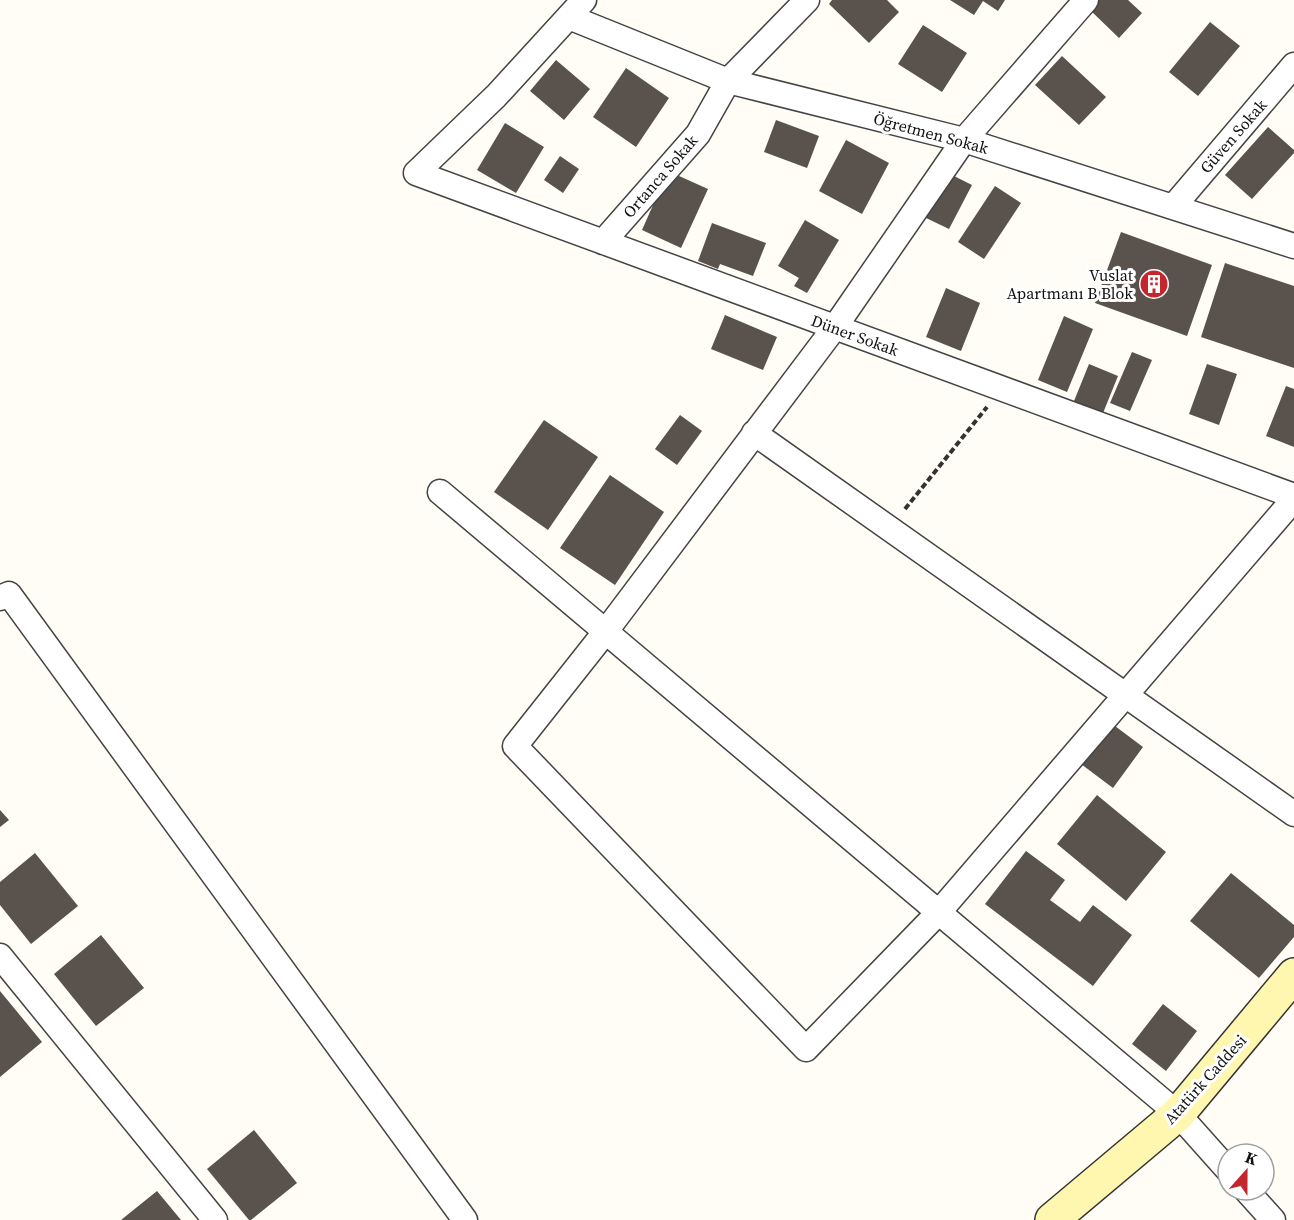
<svg xmlns="http://www.w3.org/2000/svg" width="1294" height="1220" viewBox="0 0 1294 1220" font-family="'Source Serif 4',serif">
<style>
.building{fill:#5a524d}
.lines{fill:none;stroke-linecap:round;stroke-linejoin:round}
.street-casing{stroke:#444;stroke-width:27}
.secondary-casing{stroke:#333;stroke-width:36}
.path{stroke:#333;stroke-width:4;stroke-dasharray:6 3;stroke-linecap:butt}
.street{stroke:#fff;stroke-width:24}
.secondary{stroke:#fff6b0;stroke-width:33}
.labels{text-anchor:middle;dominant-baseline:central;stroke-width:6;stroke-linejoin:round;paint-order:stroke}
.street-label{font-size:16px;fill:#111;stroke:#fff}
.poi-label{font-size:16px;fill:#111;stroke:#fff;text-anchor:end}
</style>
<rect width="100%" height="100%" fill="#fffdf5"/>
<path class="building" d="M832 0H887L899 12 869 43 829 4Z
M950 0H1005L998 11 983 1 974 15Z
M1099 0H1128L1142 13 1119 38 1090 10Z
M1210 22 1240 46 1198 96 1169 72Z
M923 25 967 53 942 92 898 64Z
M1062 56 1106 97 1079 125 1035 85Z
M556 60 590 89 564 120 530 91Z
M626 68 669 98 636 147 593 117Z
M776 120 819 136 807 168 764 152Z
M505 123 544 147 516 193 477 170Z
M1268 127 1294 150V153L1252 199 1225 175Z
M846 140 889 163 862 214 819 191Z
M560 156 579 169 563 193 544 180Z
M668 171 708 189 681 248 642 230Z
M948 173 972 185 949 229 924 217Z
M995 186 1021 203 984 259 958 242Z
M805 220 839 240 807 293 794 286 799 278 778 266Z
M712 223 766 243 753 276 720 264 718 269 698 261Z
M1121 232 1212 265 1187 336 1095 303Z
M1225 263 1294 286V368L1201 337Z
M946 288 980 303 961 351 926 337Z
M725 315 777 337 763 370 711 349Z
M1064 316 1093 329 1067 392 1038 380Z
M1132 352 1152 360 1130 411 1110 403Z
M1089 364 1118 376 1101 418 1072 406Z
M1207 364 1237 374 1219 425 1189 414Z
M1286 386 1294 389V447L1266 436Z
M680 415 702 431 677 465 655 449Z
M544 420 598 457 548 530 494 492Z
M610 475 664 512 615 585 560 548Z
M1111 723 1143 747 1113 788 1081 764Z
M1097 795 1166 852 1126 901 1057 844Z
M0 810 9 820 0 827Z
M1026 851 1065 880 1050 900 1080 922 1093 905 1132 935 1093 986 985 904Z
M35 853 78 906 31 944 0 905V882Z
M1231 873 1294 925V937L1259 978 1190 921Z
M101 935 144 988 96 1026 54 974Z
M0 991 42 1042 0 1077Z
M1163 1004 1197 1031 1166 1071 1132 1044Z
M254 1130 297 1183 251 1220H249L207 1169Z
M157 1191 181 1220H121Z"/>
<g class="lines">
<g class="street-casing">
<path id="street" d="M584 0 496 96 416 173 1294 496
M1086 0 964 140 835 327 606 631 515 746 806 1049 939 912 1294 499
M569 17 728 81 964 140 1294 246
M1173 207 1294 65
M603 242 698 134 728 81 807 0
M754 433 1294 814
M440 492 1178 1114 1228 1170
M0 598 9 594 465 1220
M0 956 215 1220
M1246 1190 1273 1220"/>
</g>
<g class="secondary-casing">
<path id="secondary" d="M1052 1220 1178 1114 1294 975"/>
</g>
<path class="path" d="M905 509 987 407"/>
<use href="#street" class="street"/>
<use href="#secondary" class="secondary"/>
</g>
<defs>
<g id="building-disc" transform="scale(1.5)"><circle r="9.5" fill="#c4262e" stroke="#fff"/><path d="M-4-6H4V6H1V3H-1V6H-4ZM-2.5-4.3h1.7v1.8h-1.7ZM.8-4.3h1.7v1.8H.8ZM-2.5-1h1.7V.8h-1.7ZM.8-1h1.7V.8H.8Z" fill="#fff"/></g>
</defs>
<g fill-rule="evenodd">
<use href="#building-disc" x="1154" y="284"/>
</g>
<g class="labels">
<g class="street-label">
<text transform="translate(931 133) rotate(15)">Öğretmen Sokak</text>
<text transform="translate(1233 136) rotate(-49)">Güven Sokak</text>
<text transform="translate(660 176) rotate(-49)">Ortanca Sokak</text>
<text transform="translate(855 335) rotate(20)">Düner Sokak</text>
<text transform="translate(1205 1079) rotate(-48)">Atatürk Caddesi</text>
</g>
<g class="poi-label">
<text x="1133" y="275">Vuslat<tspan x="1133" dy="18">Apartmanı B Blok</tspan></text>
</g>
</g>
<g transform="translate(1246 1172) rotate(21)"><circle r="28" fill="#ffffff" stroke="#a0a0a0" stroke-width="1.5"/>
<path d="M0-4.5L10 22L0 15L-10 22Z" fill="#c4262e"/>
<text y="-9" font-size="16" font-weight="bold" text-anchor="middle" fill="#111111">K</text>
</g>
</svg>
